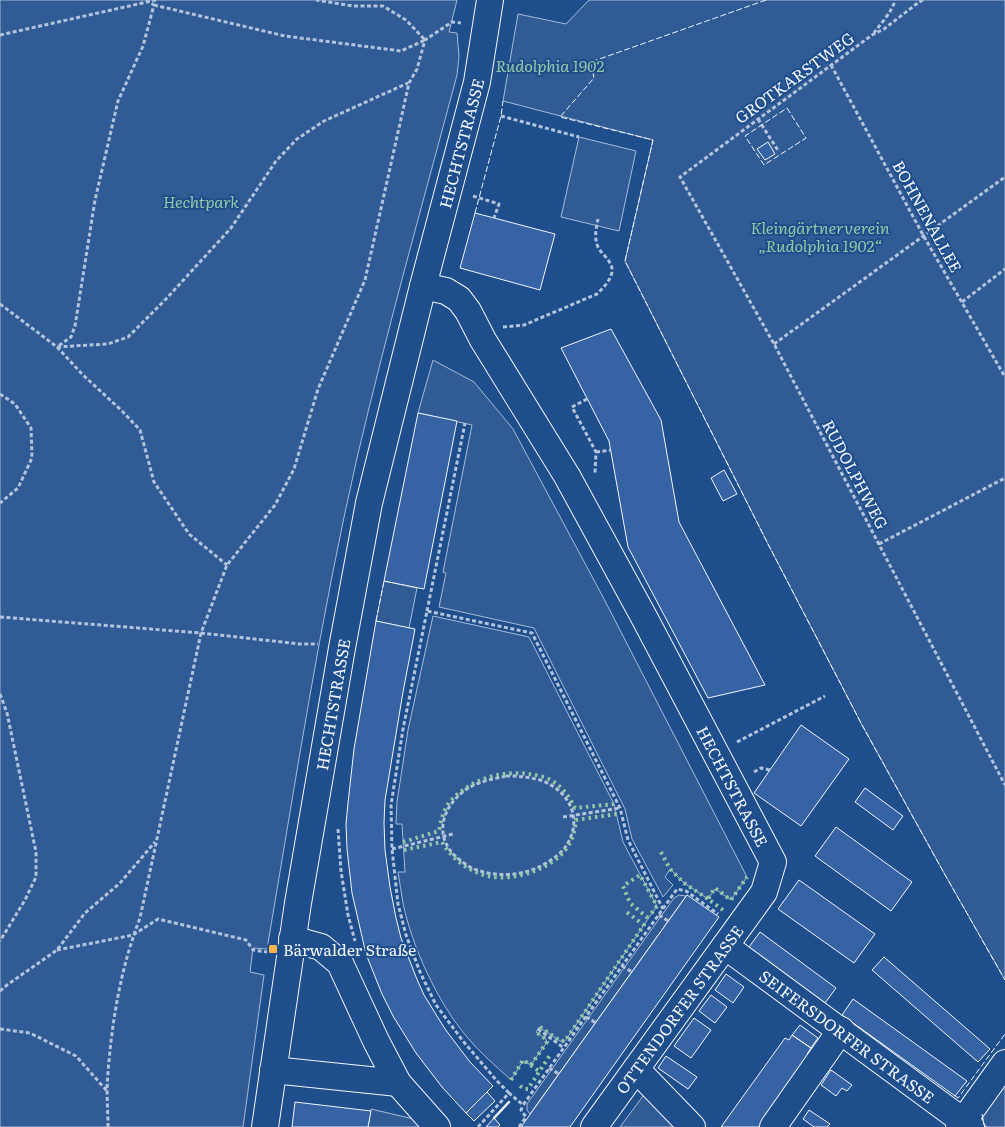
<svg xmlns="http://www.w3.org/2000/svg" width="1005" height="1127" viewBox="0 0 1005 1127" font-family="Literata,serif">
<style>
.green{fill:#305b95;stroke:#a8bbd7}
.building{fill:#3563a3;stroke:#f2f6ff}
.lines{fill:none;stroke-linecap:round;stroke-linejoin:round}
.minor-casing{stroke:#f2f6ff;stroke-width:28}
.path{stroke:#b3c4dc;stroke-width:3;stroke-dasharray:4 2.5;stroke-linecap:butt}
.minor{stroke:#1f4e8c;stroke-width:26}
.hedge{stroke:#97c8a6;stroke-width:4;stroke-dasharray:2.5 4;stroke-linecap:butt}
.fence{stroke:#f2f6ff;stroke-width:1;stroke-dasharray:6 2.5;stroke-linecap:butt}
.wall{stroke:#f2f6ff;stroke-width:2.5}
.poi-dot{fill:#ffb74d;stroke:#1f4e8c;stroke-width:2}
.labels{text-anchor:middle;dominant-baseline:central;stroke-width:4;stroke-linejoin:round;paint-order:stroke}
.park-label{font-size:16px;font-style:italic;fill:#97c8a6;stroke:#1f4e8c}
.street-label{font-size:16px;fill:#f2f6ff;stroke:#1f4e8c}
.poi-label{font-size:16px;fill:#f2f6ff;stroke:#1f4e8c;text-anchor:start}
</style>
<rect width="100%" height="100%" fill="#1f4e8c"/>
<path class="green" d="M0 0H457L449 32 457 33 459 56 457 75C423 202 387 330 357 458 320 620 295 785 267 949L253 948 250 972 264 975 243 1127H0Z
M589 0H1005V980L944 873 862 725 769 546 625 261 653 140 503 101 518 14 566 24Z
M579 137 636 151 619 231 561 217Z
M433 360 474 382 513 429 603 597 747 877 731 900 715 889 708 899 684 883 670 869 665 877 673 885 663 897 632 839 625 809 534 628 439 607 446 573 443 572 472 425 418 413Z
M384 581 417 588 409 628 376 621Z
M433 616 529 637 614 804 623 842 657 906 565 1041H560L539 1027 536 1032 546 1039 547 1042 531 1065 523 1061 511 1080C496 1066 480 1053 467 1037 438 1003 412 947 403 903 401 893 400 882 398 872H405L402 824H396L397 802 408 730Z
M679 895 686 896 530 1114 527 1110V1104L674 898Z
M1005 1081V1127H987L984 1125 982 1115Z
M646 1092 679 1127H620Z
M371 1109 422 1121 427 1127H368Z"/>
<path class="building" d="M768 142 775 154 765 160 757 149Z
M475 213 555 234 540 290 460 268Z
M611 329 661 420 679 522 765 685 708 698 628 547 609 441 561 348Z
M418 413 457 421 424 589 384 581Z
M724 470 737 494 723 501 711 478Z
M376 621 415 629 403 692 385 800 384 823 385 850 390 887 396 918 401 938 416 977 424 995 445 1029 470 1062 493 1086 466 1113 442 1087 416 1053 393 1016 382 994 366 954 352 893 347 849 346 824 348 803 354 749Z
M801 725 849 759 801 826 754 793Z
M865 788 903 816 893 830 855 802Z
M836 827 912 882 891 911 815 856Z
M799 880 875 934 854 963 778 909Z
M687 895 719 917 570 1127H521Z
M760 932 836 988 825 1003 749 947Z
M884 957 990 1049 978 1062 872 970Z
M726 974 744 987 733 1003 715 990Z
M711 995 727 1007 715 1023 699 1011Z
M853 999 967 1081 955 1096 842 1015Z
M694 1018 711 1030 691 1058 674 1046Z
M800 1025 818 1038 811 1048 792 1035Z
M792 1035 811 1048 807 1054 809 1056 759 1127H721L785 1038 789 1040Z
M666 1056 697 1077 688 1089 658 1068Z
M831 1070 852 1085 847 1091 842 1088 836 1096 821 1085Z
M487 1092 495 1101 474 1121 466 1113Z
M295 1102 371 1111 368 1127H292Z
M809 1110 830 1124 827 1127H814L803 1119Z
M494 1118 500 1125 498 1127H486Z"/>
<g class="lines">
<g class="minor-casing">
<g id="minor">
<path id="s1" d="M423 286 446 291 459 299 468 311 483 340 567 476 645 619 773 862 764 892 594 1127"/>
<path id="s2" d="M725 946 971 1127"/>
<path d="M636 1069 692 1127"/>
<path d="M273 1070 398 1083 376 1041 340 963 321 947 292 939"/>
<path d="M398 1083 437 1127"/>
<path id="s3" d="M265 1127 298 903 342 648 369 503 423 286 477 82 490 0"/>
<path d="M773 1127 841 1030"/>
<path d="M959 1127 1005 1063"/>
</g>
</g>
<path class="path" d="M146 0 154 5 143 46 118 101 95 200 75 326 71 337 57 347 108 344 128 337 166 299 231 228 276 161 297 139 324 121 408 83
M923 0 919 2 884 29 872 35 680 177 774 344 1005 785
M154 5 285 36 401 51 425 40 406 20 383 6H353L316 0
M874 33C881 23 892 12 895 0
M0 35 156 0
M831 65 923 235 1005 377
M501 116 579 137
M758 119 779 152
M473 196 499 204 494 218
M962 302 1005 269
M0 304 57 347 82 374 122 411 140 430 154 482 189 534 227 565
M503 327 524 325 597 294C605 286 617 274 610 263 607 257 601 253 598 247 594 238 596 229 598 219
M774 344 1005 177
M0 394 15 404 31 428 32 458 18 488 0 503
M587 399 572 407 596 452 595 473
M596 452 611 450
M879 544 1005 478
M427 611 465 423
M0 617 201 633 300 644H318
M0 694 7 713 36 852V877L25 900 0 941
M737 742 825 696
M754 772 761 768 770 770
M506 776C518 776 529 777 540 780 569 790 584 819 566 846 560 855 549 862 539 867 520 876 497 877 477 870 469 868 461 861 455 856 434 835 442 808 464 791 475 782 493 779 506 776Z
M563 817 620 808
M338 829 341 871 348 915 355 941
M392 849 453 834
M659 915 668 921
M57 950 133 935 158 919 246 940 253 950 267 952
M622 966 632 972
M0 991 7 985 57 950 85 913 120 883 155 842
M586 1017 596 1023
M0 1029 30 1033 76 1056 107 1091
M538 1029 564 1048
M549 1068 559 1074
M509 1093 497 1081 463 1041 436 1005 420 972 406 935 398 904 392 849 391 805 403 729 427 611 532 633 620 808 628 840 663 909
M108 1127C108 1109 106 1091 108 1073 112 1020 121 967 140 918L201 633 227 565 275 505 294 469 318 389 365 280 409 83 417 69 425 40 452 22 461 23
M478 1127 509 1093 523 1105 677 889 686 891 718 914
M519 1127 526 1117 521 1110 523 1105"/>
<use href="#minor" class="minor"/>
<path class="hedge" d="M403 842 439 831C441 821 443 811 449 803 468 780 500 770 529 774 537 775 547 777 554 782 564 789 570 798 575 808L614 804
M404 850 442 842C452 859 469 872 488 876 513 882 554 869 568 846 573 838 575 830 576 820L617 814
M661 852 670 869 684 883 708 899
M723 910 708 899 715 888 731 900 747 877
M648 918 630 903 623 886 640 875 657 906 651 914
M540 1027 560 1041H565L644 925 625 911
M531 1065 547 1042 546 1039 536 1032
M511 1080 523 1060 539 1071
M520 1086 524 1089H528L550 1055"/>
<path class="fence" d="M766 0 591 62 594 78 560 117 653 140 625 261 769 546 862 725 944 873 1005 980
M787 108 806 138 764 165 745 136Z
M475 213 501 116 503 101
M376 621 384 581
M955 1096 958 1098 1005 1034
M982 1114 984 1125 987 1127"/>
<path class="wall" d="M494 1118 509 1102"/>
</g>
<rect class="poi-dot" x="268" y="944" width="10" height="10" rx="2.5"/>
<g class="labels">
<g class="park-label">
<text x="550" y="65">Rudolphia 1902</text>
<text x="201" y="201">Hechtpark</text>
<text x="820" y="227">Kleingärtnerverein<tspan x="820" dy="18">„Rudolphia 1902“</tspan></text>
</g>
<g class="street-label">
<text transform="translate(794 77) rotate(-36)">GROTKARSTWEG</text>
<text stroke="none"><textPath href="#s3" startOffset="1004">HECHTSTRASSE</textPath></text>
<text transform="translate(928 216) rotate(61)">BOHNENALLEE</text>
<text transform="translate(856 474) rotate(62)">RUDOLPHWEG</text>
<text stroke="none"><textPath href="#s3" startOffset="428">HECHTSTRASSE</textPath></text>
<text stroke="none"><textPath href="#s1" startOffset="598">HECHTSTRASSE</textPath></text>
<text transform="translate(679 1009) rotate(-54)">OTTENDORFER STRASSE</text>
<text stroke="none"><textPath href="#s2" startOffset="152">SEIFERSDORFER STRASSE</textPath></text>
</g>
<g class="poi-label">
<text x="283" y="949">Bärwalder Straße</text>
</g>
</g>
</svg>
